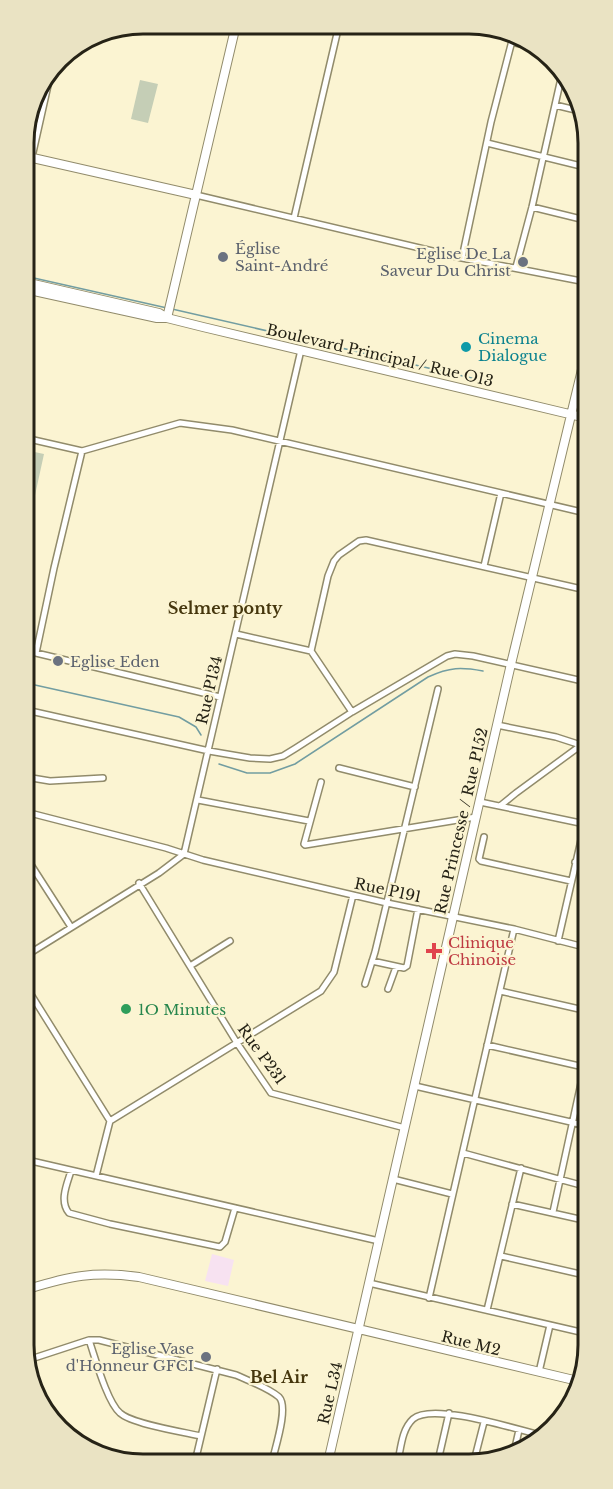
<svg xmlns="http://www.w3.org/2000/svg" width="613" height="1489" viewBox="0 0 613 1489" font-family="'Libre Baskerville',serif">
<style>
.commercial{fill:#f7e2f1}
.green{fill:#c5ceb6}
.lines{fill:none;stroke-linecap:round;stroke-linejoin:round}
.stream{stroke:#729da1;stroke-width:1.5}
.street-casing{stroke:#918b6b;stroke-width:8}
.secondary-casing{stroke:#918b6b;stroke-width:10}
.street{stroke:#fff;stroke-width:5}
.secondary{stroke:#fff;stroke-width:8}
.worship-dot{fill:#6b7280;stroke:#fbf4d2;stroke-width:2}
.culture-dot{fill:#0f9aa8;stroke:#fbf4d2;stroke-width:2}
.health-dot{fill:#e0444e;stroke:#fbf4d2;stroke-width:2}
.leisure-dot{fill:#2e9e5b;stroke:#fbf4d2;stroke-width:2}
.labels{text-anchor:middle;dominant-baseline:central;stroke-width:4.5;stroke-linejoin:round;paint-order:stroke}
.worship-label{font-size:15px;fill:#5b616d;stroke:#fbf4d2;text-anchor:start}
.culture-label{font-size:15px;fill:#0d838f;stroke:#fbf4d2;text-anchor:start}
.street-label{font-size:15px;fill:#262316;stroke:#fbf4d2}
.health-label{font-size:15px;fill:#be3a42;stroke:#fbf4d2;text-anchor:start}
.leisure-label{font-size:15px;fill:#27864d;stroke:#fbf4d2;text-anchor:start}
.neighbourhood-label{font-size:16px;font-weight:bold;fill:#45360d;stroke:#fbf4d2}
.rim{fill:none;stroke:#262316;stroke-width:3}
</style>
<rect width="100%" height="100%" fill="#fbf4d2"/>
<path class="commercial" d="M212 1254 234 1260 228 1286 205 1281Z"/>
<path class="green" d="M140 80 158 84 148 123 131 119Z
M25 450 44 454 27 532H25Z"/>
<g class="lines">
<path class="stream" d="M25 276 167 308
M172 309 489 382
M26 683 179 717 196 727 201 735
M219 764 247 773H270L295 764 428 677C450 667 461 667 483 671"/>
<g class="street-casing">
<path id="street" d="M512 42 532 47
M555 105 584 112
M487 143 585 167
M32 157 51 72
M196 195 462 258 586 282
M532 207 585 220
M294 218 339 25
M462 258 491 122 513 37
M516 267 532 207 562 74
M25 438 82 451 180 423 232 430 586 513
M82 451 54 568 36 653 220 697
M484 566 501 493
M236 634 311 651
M26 710 209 751 250 758 270 759 283 756 296 748 352 712 447 656 455 654 473 656 587 682
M352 712 311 651 328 576 334 561 339 555 359 541 366 540 586 590
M497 725 556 737 587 747
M339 768 415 787
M26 777 50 781 103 778
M321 782 304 844 305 845 476 817
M198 800 309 821
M480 802 585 824
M500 806 516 793 580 746
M26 812 166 848 203 860 387 903 514 929 588 948
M484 837 479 859 481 861 571 881
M26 857 71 927
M575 862 587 865
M139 883 237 1043 271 1093 405 1128
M558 941 587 814
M27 955 159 873 184 854 301 350
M372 961 404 968 407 966 418 909
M190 966 230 941
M365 984 375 952 438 689
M27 988 110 1121 96 1176
M388 989 396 967
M500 991 588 1011
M487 1045 588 1068
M415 1086 588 1126
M110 1121 321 991 334 972 353 895
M463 1153 588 1187
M27 1160 379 1241
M71 1171C67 1184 59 1201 69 1213L110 1224 220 1247 225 1242 235 1208
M393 1179 452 1194
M512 1204 588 1221
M553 1212 588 1051
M501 1256 589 1276
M369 1283 589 1334
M429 1298 514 929
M487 1310 521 1168
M89 1340C95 1357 107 1402 120 1413 132 1424 183 1432 201 1436
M28 1360 89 1340H99L236 1375C249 1381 267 1387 279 1397 289 1407 275 1448 272 1462
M28 1367 42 1398
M539 1372 550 1325
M514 1452 519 1430
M398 1461C401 1447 402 1429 413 1419 432 1402 515 1429 540 1435
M438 1461 449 1413
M474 1461 484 1422
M195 1462 217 1369"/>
</g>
<g class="secondary-casing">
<path id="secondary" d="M24 156 196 195
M25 282 159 313 167 318 203 327 586 418
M25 289 157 318H167
M25 310 29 290
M167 318 236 25
M28 1289C70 1276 94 1271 139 1277L578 1381
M328 1462 511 664 586 353"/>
</g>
<use href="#street" class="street"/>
<use href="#secondary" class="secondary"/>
</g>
<g class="worship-dot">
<circle cx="223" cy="257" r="6"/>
<circle cx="523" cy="262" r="6"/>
<circle cx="58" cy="661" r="6"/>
<circle cx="206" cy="1357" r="6"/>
</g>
<circle class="culture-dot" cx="466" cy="347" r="6"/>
<path class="health-dot" d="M431 942h6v6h6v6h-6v6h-6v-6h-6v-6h6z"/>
<circle class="leisure-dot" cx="126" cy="1009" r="6"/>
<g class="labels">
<g class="worship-label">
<text x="235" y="248">Église<tspan x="235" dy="17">Saint-André</tspan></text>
<text x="511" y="253" text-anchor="end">Eglise De La<tspan x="511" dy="17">Saveur Du Christ</tspan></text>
<text x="70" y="661">Eglise Eden</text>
<text x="194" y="1348" text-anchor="end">Eglise Vase<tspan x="194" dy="17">d'Honneur GFCI</tspan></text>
</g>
<g class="culture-label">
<text x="478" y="338">Cinema<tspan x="478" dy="17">Dialogue</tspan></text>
</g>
<g class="street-label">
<text transform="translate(380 355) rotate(13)">Boulevard Principal / Rue O13</text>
<text transform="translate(209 690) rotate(-77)">Rue P134</text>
<text transform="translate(461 821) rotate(-77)">Rue Princesse / Rue P152</text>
<text transform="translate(388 890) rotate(12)">Rue P191</text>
<text transform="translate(262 1054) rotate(54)">Rue P231</text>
<text transform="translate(471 1343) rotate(14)">Rue M2</text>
<text transform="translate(330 1393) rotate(-77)">Rue L34</text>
</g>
<g class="health-label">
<text x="448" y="942">Clinique<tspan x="448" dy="17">Chinoise</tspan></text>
</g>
<g class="leisure-label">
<text x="138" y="1009">1O Minutes</text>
</g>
<g class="neighbourhood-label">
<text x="225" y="608">Selmer ponty</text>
<text x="279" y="1377">Bel Air</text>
</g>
</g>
<path d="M0 0H613V1489H0ZM143 34H469A109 109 0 0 1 578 143V1345A109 109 0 0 1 469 1454H143A109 109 0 0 1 34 1345V143A109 109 0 0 1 143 34Z" fill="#eae3c3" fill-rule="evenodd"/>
<path class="rim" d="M143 34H469A109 109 0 0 1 578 143V1345A109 109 0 0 1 469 1454H143A109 109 0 0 1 34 1345V143A109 109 0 0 1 143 34Z"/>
</svg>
